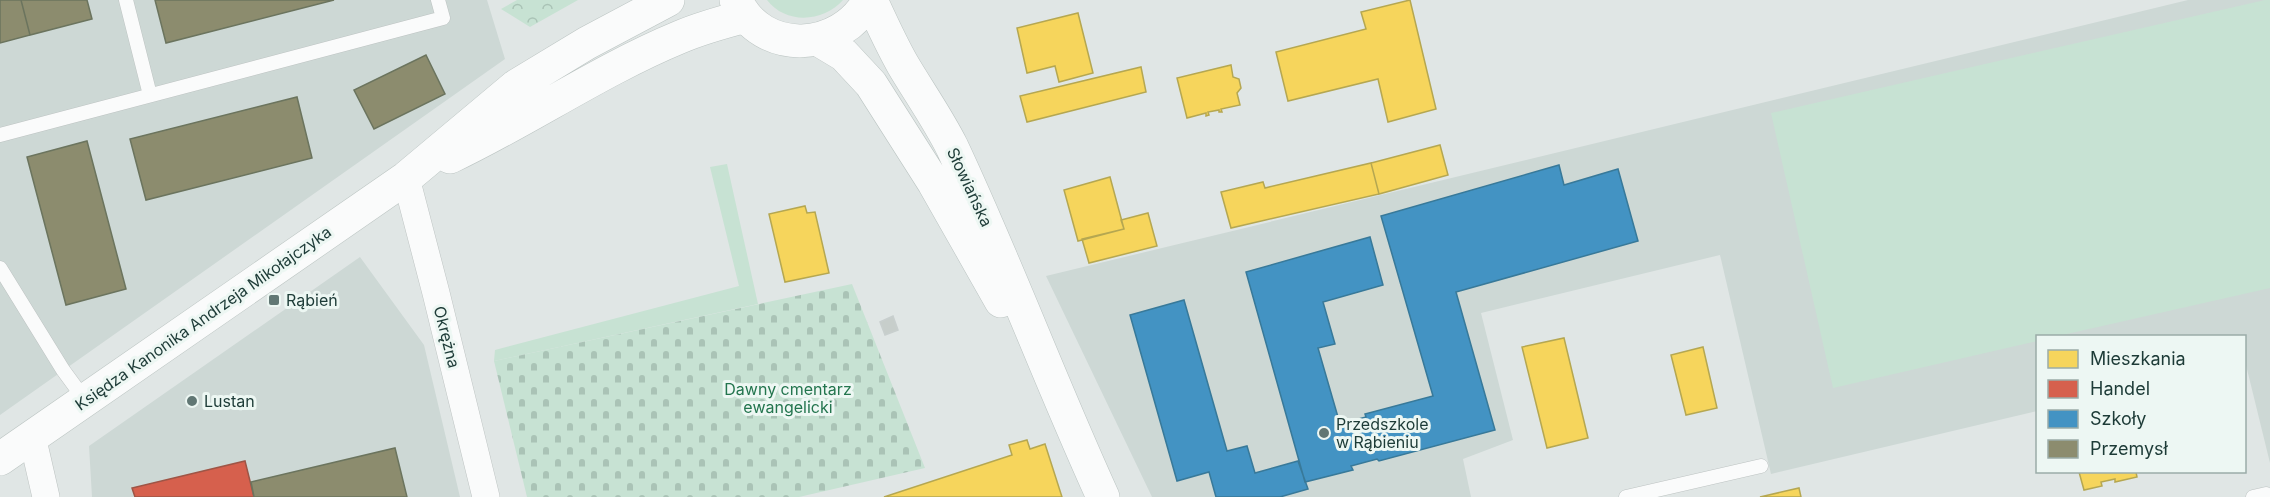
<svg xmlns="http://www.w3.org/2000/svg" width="2270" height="497" viewBox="0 0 2270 497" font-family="Inter,sans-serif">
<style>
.built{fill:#cdd8d5}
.grass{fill:#c7e2d3}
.forest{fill:url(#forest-crowns)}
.cemetery{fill:url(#cemetery-stones)}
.homes{fill:#f6d55c;stroke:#b5a751;stroke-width:1.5}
.shops{fill:#d6604d;stroke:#9e5546;stroke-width:1.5}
.schools{fill:#4393c3;stroke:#387999;stroke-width:1.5}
.industry{fill:#8c8c6e;stroke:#6b745e;stroke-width:1.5}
.building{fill:#c7cecb;stroke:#c8cfce;stroke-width:1.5}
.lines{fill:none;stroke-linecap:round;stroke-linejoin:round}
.lane-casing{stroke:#bdc3c2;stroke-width:15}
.street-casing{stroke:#bdc3c2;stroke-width:28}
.secondary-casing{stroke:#bbc4c2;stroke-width:34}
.lane{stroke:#fafbfb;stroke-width:14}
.street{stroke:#fafbfb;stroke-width:27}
.secondary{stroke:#fafbfb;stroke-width:33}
.poi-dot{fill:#617774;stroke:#edf7f3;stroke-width:2}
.labels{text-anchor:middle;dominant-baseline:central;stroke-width:6;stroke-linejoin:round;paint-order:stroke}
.street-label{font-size:16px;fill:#1d3b37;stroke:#edf7f3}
.poi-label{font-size:16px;fill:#1d3b37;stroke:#edf7f3;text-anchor:start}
.park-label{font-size:16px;fill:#23754e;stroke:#edf7f3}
</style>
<defs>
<pattern id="forest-crowns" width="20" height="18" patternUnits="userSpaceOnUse" patternTransform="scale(1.5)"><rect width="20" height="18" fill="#c7e2d3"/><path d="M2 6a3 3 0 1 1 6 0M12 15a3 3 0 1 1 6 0" fill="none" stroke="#aac3b6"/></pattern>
<pattern id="cemetery-stones" width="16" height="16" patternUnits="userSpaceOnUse" patternTransform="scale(1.5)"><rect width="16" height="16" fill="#c7e2d3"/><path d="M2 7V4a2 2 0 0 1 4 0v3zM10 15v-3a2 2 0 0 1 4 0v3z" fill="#aac3b6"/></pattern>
</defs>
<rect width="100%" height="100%" fill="#e0e6e5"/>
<path class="built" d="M0 0H487L505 59 0 415Z
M2188 0H2270V463L2245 361 2244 336H2038L2037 411 1771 474 1720 255 1481 313 1513 440 1463 459 1471 497H1152L1046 276Z
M360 257 424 345 460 497H92L89 446Z"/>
<path class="grass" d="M767 0H843C824 22 786 25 767 0Z
M2265 0H2270V288L2058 336H2038L2037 341 1833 388 1771 113Z
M727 164 758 304 494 361 495 350 739 286 710 167Z"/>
<path class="forest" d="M517 0H578L530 27 501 9Z"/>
<path class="cemetery" d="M852 284 925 468 799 497H527L494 361Z"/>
<path class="homes" d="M1410 0 1436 109 1388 122 1378 79 1288 101 1276 52 1366 29 1361 12Z
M1078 13 1093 73 1059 82 1055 66 1027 73 1017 28Z
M1231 65 1233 77 1239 79 1241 88 1237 93 1240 105 1221 109 1222 112H1219V110L1208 112 1209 115 1206 116V113L1187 118 1177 78Z
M1141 67 1146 92 1027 122 1020 96Z
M1440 145 1448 175 1379 194 1371 163Z
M1371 163 1379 194 1231 228 1221 192 1263 182 1265 188Z
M1110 177 1124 229 1078 241 1064 190Z
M805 206 807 213 815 212 829 273 785 282 769 214Z
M1148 213 1157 246 1089 263 1082 239 1124 229 1121 220Z
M1564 338 1588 438 1547 448 1522 347Z
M1703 347 1717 408 1686 415 1671 355Z
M1027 440 1030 449 1045 444 1062 497H884L1012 455 1009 445Z
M2079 472H2136L2137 477 2115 482V479L2101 482 2102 486 2084 490Z
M1799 488 1801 497H1760Z"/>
<path class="shops" d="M245 461 254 497H135L132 488Z"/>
<path class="schools" d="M1559 165 1564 185 1618 169 1638 241 1456 292 1495 430 1379 461 1377 459 1351 466 1353 470 1305 482 1246 272 1370 237 1383 285 1323 302 1335 344 1318 348 1340 424 1366 417 1365 414 1433 396 1381 216Z
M1184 300 1227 451 1247 446 1255 473 1298 461 1308 489 1280 497H1216L1209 472 1177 481 1130 315Z"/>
<path class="industry" d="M0 0H21L30 35 0 43Z
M21 0H87L92 19 30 35Z
M155 0H334L166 43Z
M426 55 445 94 374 129 354 90Z
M297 97 312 158 146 200 130 139Z
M87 141 126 289 66 305 27 157Z
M395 448 407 497H254L251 482Z"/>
<path class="building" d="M893 316 898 330 885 335 880 322Z"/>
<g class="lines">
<g class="lane-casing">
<path id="lane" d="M126 0 150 95
M0 135 443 18 438 0
M0 268 63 370 85 400
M1626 497 1761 466
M2253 497 2266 494"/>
</g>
<g class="street-casing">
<path id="street" d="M406 178 436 293 486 497
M32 436 46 497"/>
</g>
<g class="secondary-casing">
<path id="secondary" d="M736 0C762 57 841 52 869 0
M871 0C881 22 891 44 903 65 919 92 938 119 952 147 1006 262 1050 381 1103 497
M819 40 844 55 871 84 934 183 1001 301
M450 157C528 120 600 70 680 37 701 28 723 22 746 16
M0 459 406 178 516 86 587 43 668 0"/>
</g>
<use href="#lane" class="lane"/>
<use href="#street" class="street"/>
<use href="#secondary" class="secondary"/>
</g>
<g class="poi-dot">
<rect x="268" y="294" width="12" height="12" rx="3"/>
<circle cx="192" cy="401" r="6"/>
<circle cx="1324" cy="433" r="6"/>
</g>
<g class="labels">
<g class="street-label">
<text transform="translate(970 187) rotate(65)">Słowiańska</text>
<text transform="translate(203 318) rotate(-35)">Księdza Kanonika Andrzeja Mikołajczyka</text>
<text transform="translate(447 337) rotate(76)">Okrężna</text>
</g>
<g class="poi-label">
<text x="286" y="300">Rąbień</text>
<text x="204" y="401">Lustan</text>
<text x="1336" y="424">Przedszkole<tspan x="1336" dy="18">w Rąbieniu</tspan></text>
</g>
<g class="park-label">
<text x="788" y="389">Dawny cmentarz<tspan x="788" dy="18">ewangelicki</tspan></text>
</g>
</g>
<rect x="2036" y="335" width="210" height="138" fill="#edf7f3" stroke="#9aaca8" stroke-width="1.5"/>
<rect x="2048" y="350" width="30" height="18" fill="#f6d55c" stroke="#9aaca8" stroke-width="1.5"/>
<text x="2090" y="365" font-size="18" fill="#1d3b37">Mieszkania</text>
<rect x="2048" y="380" width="30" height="18" fill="#d6604d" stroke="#9aaca8" stroke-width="1.5"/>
<text x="2090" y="395" font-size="18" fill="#1d3b37">Handel</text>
<rect x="2048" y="410" width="30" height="18" fill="#4393c3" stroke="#9aaca8" stroke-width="1.5"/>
<text x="2090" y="425" font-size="18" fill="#1d3b37">Szkoły</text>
<rect x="2048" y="440" width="30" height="18" fill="#8c8c6e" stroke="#9aaca8" stroke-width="1.5"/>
<text x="2090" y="455" font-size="18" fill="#1d3b37">Przemysł</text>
</svg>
